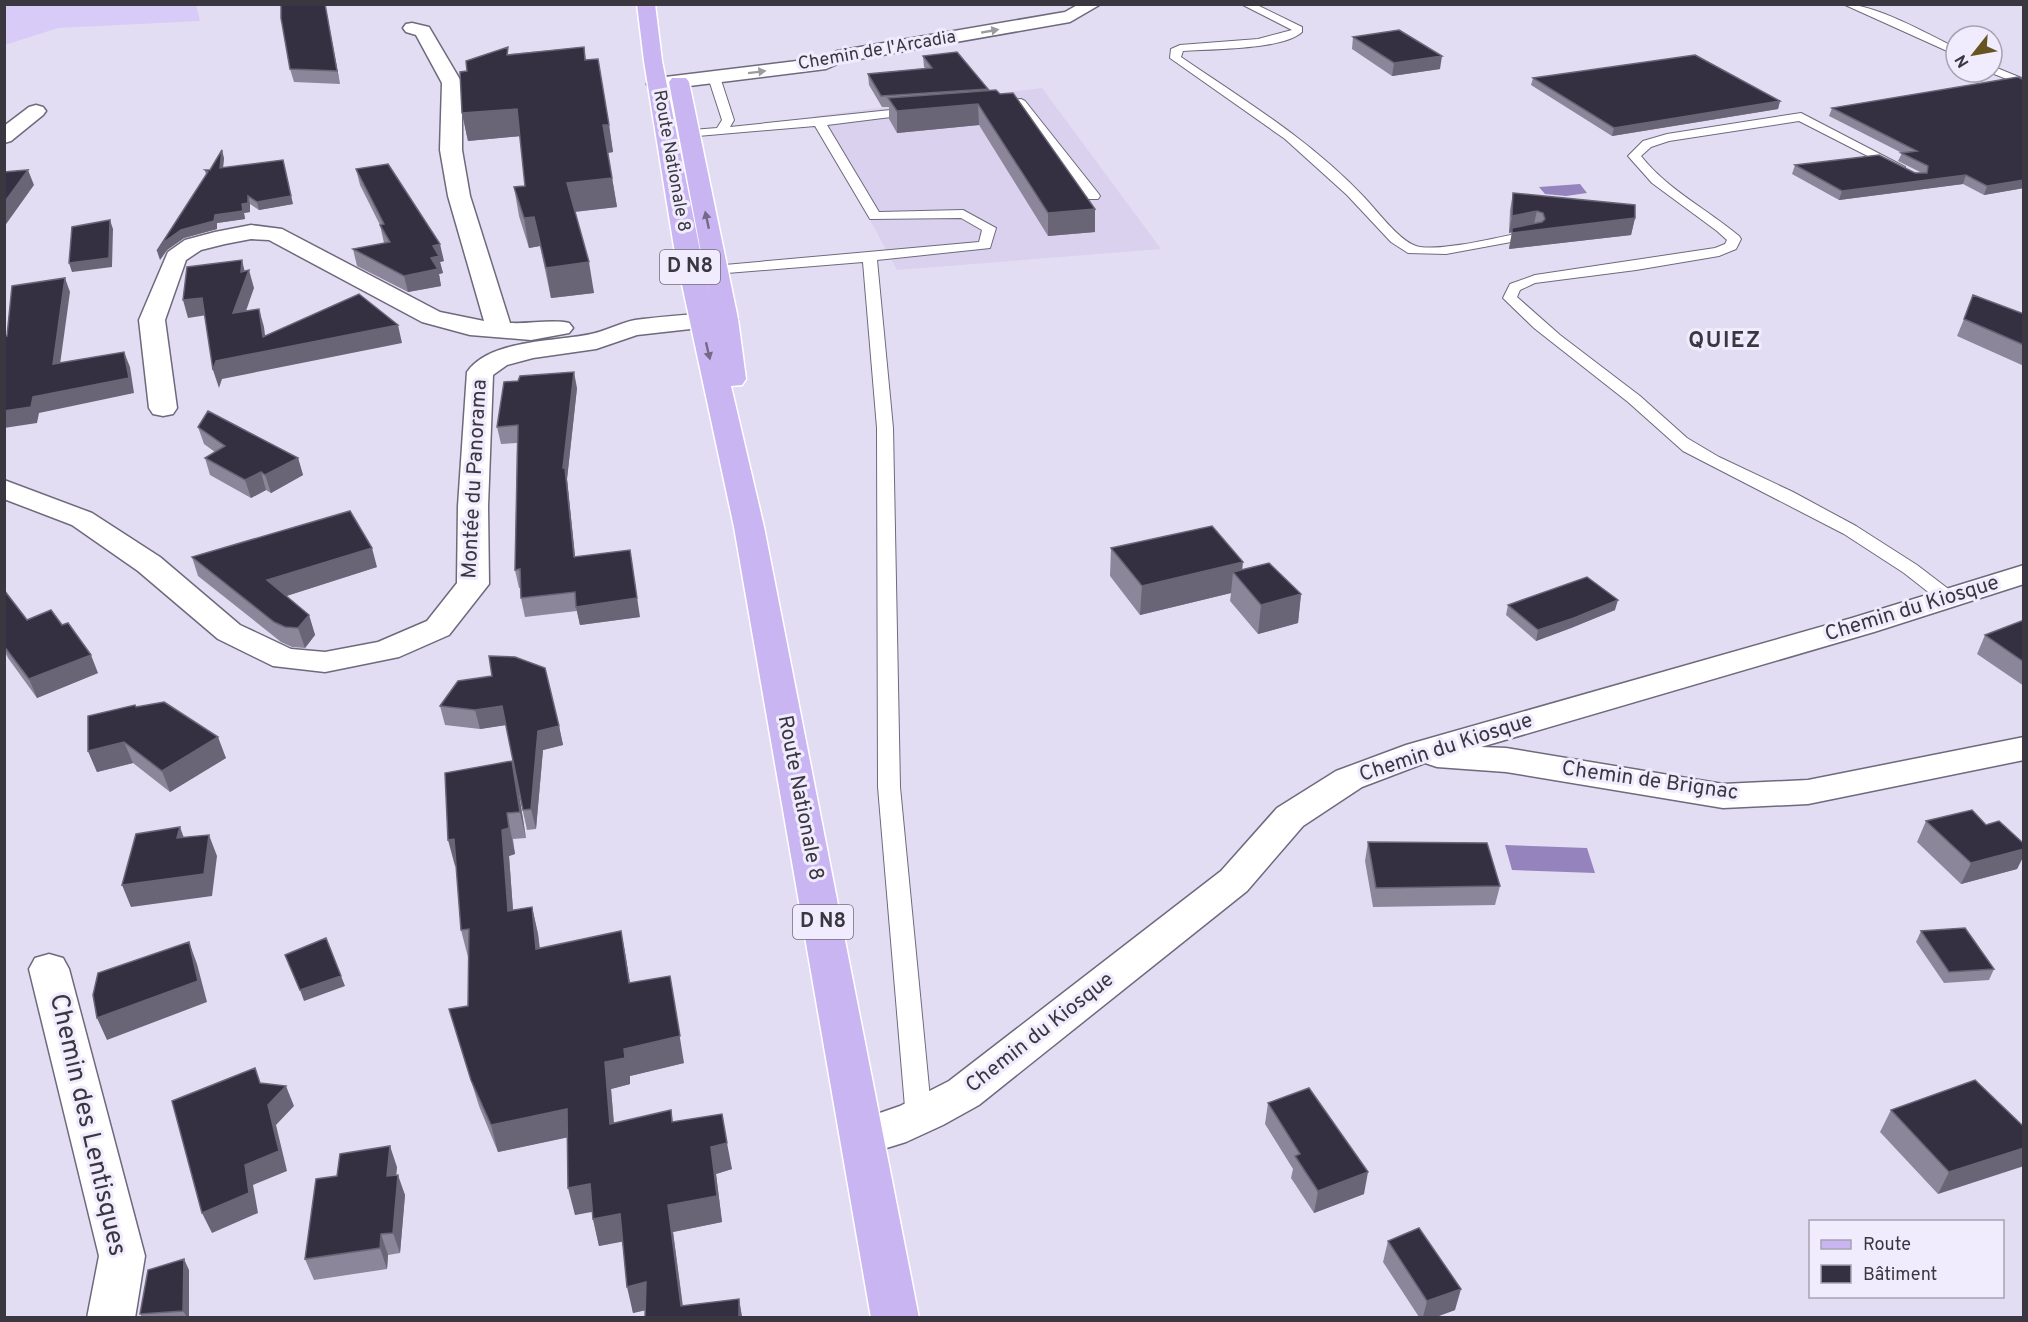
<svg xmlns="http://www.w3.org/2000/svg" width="2028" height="1322" viewBox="0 0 2028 1322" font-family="Overpass,sans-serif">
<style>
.built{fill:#dad1ee}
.green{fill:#d8cbf8}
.water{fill:#9583bd}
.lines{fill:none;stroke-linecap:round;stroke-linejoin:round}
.lane-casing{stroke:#6f697d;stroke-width:2}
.street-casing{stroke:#6f697d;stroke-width:3}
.primary-casing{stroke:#fff;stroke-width:3}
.lane{fill:#fff;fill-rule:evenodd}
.street{fill:#fff;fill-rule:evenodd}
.primary{fill:#cab5f3;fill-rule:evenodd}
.wall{fill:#8c869a}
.shaded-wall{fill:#696476}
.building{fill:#353041;stroke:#696476;stroke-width:1.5}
.oneway{fill:#9c9ba0}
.oneway2{fill:#746988}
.labels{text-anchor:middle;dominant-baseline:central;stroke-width:6;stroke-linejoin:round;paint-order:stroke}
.far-street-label{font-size:18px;fill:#3a3740;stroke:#f0ebfd}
.shield{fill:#f0ebfd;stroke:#716d79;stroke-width:1.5}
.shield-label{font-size:20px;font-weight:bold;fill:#3a3740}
.street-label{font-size:21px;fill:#3a3740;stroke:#f0ebfd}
.far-district-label{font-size:22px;font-weight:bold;letter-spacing:1.5px;fill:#3a3740;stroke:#f0ebfd}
.near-street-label{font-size:26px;fill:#3a3740;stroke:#f0ebfd}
</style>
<rect width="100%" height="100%" fill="#e3ddf3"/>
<path class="built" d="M1042 88 1161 249 897 270 814 116Z"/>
<path class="green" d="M4 5H196L200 21 58 28 5 45Z"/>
<path class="water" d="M1580 184 1587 193 1566 196 1545 194 1539 187Z
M1505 845 1587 848 1595 873 1512 870Z"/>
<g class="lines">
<g class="lane-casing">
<path id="lane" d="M1241 4H1255L1302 27V32C1283 50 1210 49 1183 51L1181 57C1244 100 1310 140 1363 196 1376 209 1398 240 1416 246 1438 253 1508 235 1533 230L1538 231 1540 234 1538 237 1446 254 1408 253 1391 242 1347 195 1285 139 1170 58 1171 49 1180 45 1258 39 1292 30Z
M1843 4C1875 4 1926 33 1956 48V55Z
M1992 66 2024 79V86L1989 72H1992Z
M714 74 720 77 734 120 730 127 919 107 921 110 915 114 827 125 879 212 963 210 996 228 990 248 877 260 893 428 900 787 932 1119 928 1126 919 1130 910 1126 906 1119 878 787 877 428 863 262 702 275 695 271 702 267 979 242 982 230 961 218 870 219 815 126 663 139 661 136 667 132 717 128 722 120 708 77Z
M1021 99 1025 101 1098 193 1100 196 1098 199H1088L1018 107 995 109 989 105 995 101Z
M1801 113 1905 167 1903 170H1895L1799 121 1669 141 1651 147 1641 156C1668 190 1707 209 1739 236L1741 239 1736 249 1719 256 1636 270 1535 283 1520 290 1517 297 1560 335 1640 396 1687 438 1719 457 1793 492 1856 526 1917 565 1955 594 1957 598 1955 602H1941L1904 573 1844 534 1683 451 1628 402 1534 328 1503 298 1510 284 1535 275 1715 248 1725 244 1727 240 1717 231 1652 183 1628 156 1643 141 1667 134Z"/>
</g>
<g class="street-casing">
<path id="street" d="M1079 4H1101L1070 22 842 62 826 69 657 90 650 88 647 84 650 80 657 78 821 58 837 51 1065 12Z
M412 23 429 27 462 83V150L470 196 510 323C529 324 553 319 569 323L573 328 569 333 531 340 470 335 422 322 269 240 251 239 225 244 201 250 186 260 165 320 177 408 173 414 163 416 153 414 149 408 139 320 168 252 185 240 215 232 251 225 282 229 440 312 484 321 448 196 440 150 442 83 416 35 406 32 403 28 406 24Z
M36 105 43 107 46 111 43 115 11 141 4 143V126L29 107Z
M726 312 735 314 738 319 735 324 637 335 596 349 533 358 507 365 493 375 488 506 489 584 449 635 399 657 325 672 273 666 218 639 138 571 72 525 4 499V480L92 513 160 557 240 625 291 649 325 652 378 642 427 621 457 583 458 506 467 372C490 339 555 342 591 334 606 331 620 323 635 320 665 316 696 314 726 312Z
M2024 565V584L1874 632 1481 747 1506 748 1723 784 1808 780 2024 737V760L1808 804 1723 808 1506 772 1437 767 1425 763 1362 787 1303 826 1247 891 979 1105 943 1125 906 1142 864 1155 848 1150 842 1137 848 1124 900 1106 949 1081 1221 871 1277 808 1336 771 1406 745 1852 618Z
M49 954 63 958 69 969 145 1256 135 1318H87L99 1256 29 969 35 958Z"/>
</g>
<g class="primary-casing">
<path id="primary" d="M637 4H655L662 61 709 295 669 82 672 78H686L689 82 738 319 746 379 742 385 731 386 764 527 919 1318H871L734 527 674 247 644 61Z"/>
</g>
<use href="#lane" class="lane"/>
<use href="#street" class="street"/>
<use href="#primary" class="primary"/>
</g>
<path class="wall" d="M325 4 340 84 294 82 290 69Z
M1353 37 1440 69 1392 76 1352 49Z
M584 47 586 60 609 125 613 152 608 153 617 207 575 212 594 293 551 298 540 246 529 248 519 216 514 187 525 186 520 136 468 141 462 113 467 71 509 54Z
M923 56 988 89V90L1095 232 1048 236 979 125 897 133 889 119V107H882L869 85 868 74 925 68 924 67Z
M1533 78 1780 101 1778 109 1612 136 1531 85Z
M2024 80V188L1984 195 1963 184 1839 200 1792 174 1795 165 1922 173 1898 161 1902 153 1829 116 1832 108Z
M224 158 223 168 293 204 259 210 250 204V212L244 213 245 219 217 223V229L184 238 167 250 160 260 206 175 205 170H210Z
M356 169 444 261 440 262 443 273 439 274 441 286 408 292 357 266 353 249 384 243 380 225 360 185Z
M1513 193 1635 218 1631 235 1509 249 1512 232 1509 233 1510 210Z
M2024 314V366L1957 336 1964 319Z
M577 388 567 479 575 557 640 617 580 625 577 611 525 617 521 598 520 588H519L515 570 517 443 501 444 497 427Z
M198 427 298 458 303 475 271 493 266 490 251 498 210 475 205 458 215 452 204 444Z
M1111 548 1242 570 1301 594 1298 623 1258 634 1230 601 1231 593 1140 615 1110 576Z
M192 557 377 567 286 596 309 615 315 635 305 648 292 647 281 642 198 576Z
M4 590 27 620 98 673 37 698 8 658 4 650Z
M1508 605 1615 610 1571 628 1536 641 1506 615Z
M2024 620V686L1977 654 1985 635Z
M458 681 559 726 563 745 543 750 536 829 527 830 518 789 526 838 513 839 515 854 509 856 513 910 532 907 538 934 540 948 621 931 630 983 684 1063 630 1076V1084L611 1089 614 1123 671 1110 673 1122 732 1169 716 1174 722 1222 673 1232 683 1306 739 1299 742 1317H645V1310L633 1313 622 1241 599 1246 593 1219 592 1211 575 1215 568 1137 498 1152 479 1106 457 1036 468 1006V957L461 930 456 866H455L512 761 517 783 506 725 480 729 445 725 440 706Z
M136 707 226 758 170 792 133 763 97 772 88 751Z
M1926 821 1986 825 2024 844V855L2017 869 1961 884 1917 842Z
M1368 842 1500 886 1495 905 1373 907 1365 861Z
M1921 931 1994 969 1989 980 1944 983 1916 942Z
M1268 1103 1364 1194 1314 1213 1291 1178 1293 1169 1265 1124Z
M1891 1110 2024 1127 1938 1194 1880 1132Z
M397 1167 396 1175 405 1195 400 1253 388 1255 387 1269 314 1280 305 1259Z
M1388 1241 1455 1310 1436 1317H1419L1383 1262Z
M189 1270V1317H142L140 1314Z"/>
<path class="shaded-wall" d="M325 4 340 84 337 71Z
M1442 56 1440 69 1392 76 1394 63Z
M1780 101 1778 109 1612 136 1614 128Z
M978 104 979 125 897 133V111Z
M517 109 522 136 468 141 462 113Z
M603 125H609L613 152 607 153Z
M222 150 224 158 222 176 220 168Z
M283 160 293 204 259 210 257 202Z
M28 170 34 185 4 227V203Z
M1966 175 1963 184 1839 200 1842 191Z
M612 178 617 207 572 212 567 183Z
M2024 180V188L1984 195 1987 186Z
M248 196 250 204V212L244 213 245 219 217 223V229L184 238 167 250 160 260 157 251 164 242 181 230 242 204Z
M1095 209V232L1048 236V213Z
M1537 211 1533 228H1512V232L1509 233 1512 216Z
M534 217 540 246 529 248 524 218Z
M1635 218 1631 235 1509 249 1512 233Z
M110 220 113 229 112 267 72 272 69 263Z
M440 244 444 261 440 262 443 273 439 274 441 286 408 292 404 276 431 258 433 246Z
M242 260 246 277 249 270 254 288 239 331 233 313 241 272Z
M589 262 594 293 551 298 546 268Z
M65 278 70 292 58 379 53 364Z
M202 298 207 315 188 318 183 300Z
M259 309 264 327 267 351 398 325 402 343 222 379 219 388 213 370 216 361 263 337Z
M124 352 130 367 134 393 39 413 37 423 4 428V411Z
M574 372 577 388 567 479 577 575 574 557 563 468Z
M298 458 303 475 271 493 265 475Z
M261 472 266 490 251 498 245 480Z
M372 548 377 567 274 600 267 580Z
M630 550 640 617 580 625 576 607Z
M1243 562 1241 581 1233 572 1231 593 1140 615 1142 586Z
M1301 594 1298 623 1258 634 1261 605Z
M1618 600 1615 610 1571 628 1536 641 1538 630Z
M309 615 315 635 305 648 298 628Z
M91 655 98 673 37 698 29 679Z
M502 706 506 725 480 729 475 710Z
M559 726 563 745 543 750 536 829 531 809 538 731Z
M218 737 226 758 170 792 162 771Z
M124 742 133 763 97 772 88 751Z
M512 761 518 787 526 838 520 812Z
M507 813 515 854 509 856 515 937 508 911 502 830Z
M180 827 188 849 177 838Z
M209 835 217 856 212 896 131 907 122 885Z
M454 839 461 865 455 866 448 840Z
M2024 849V855L2017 869 1961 884 1971 863Z
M532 907 538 934 542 975 536 949Z
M621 931 626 958 634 1010 629 983Z
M189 942 197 964 207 1002 107 1040 97 1018Z
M341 976 345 986 304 1001 300 990Z
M670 976 684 1063 630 1076V1084L611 1089 616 1151 610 1124 605 1062 624 1049Z
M286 1086 294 1106 276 1125 287 1171 253 1185 258 1213 212 1233 202 1213 268 1105Z
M567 1109 574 1136 498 1152 491 1125Z
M727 1143 732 1169 716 1174 722 1222 673 1232 684 1317 681 1306 668 1205 711 1147Z
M390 1146 397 1167 394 1197 387 1176Z
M2024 1148V1166L1938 1194 1949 1172Z
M1368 1172 1364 1194 1314 1213 1318 1191Z
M398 1175 405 1195 400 1253 393 1233Z
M590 1184 597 1211 575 1215 568 1188Z
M620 1214 626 1241 599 1246 593 1219Z
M381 1234 388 1255 387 1269 380 1248Z
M184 1259 189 1270V1317H187L183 1311Z
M646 1282 651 1309 633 1313 627 1287Z
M1461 1289 1455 1310 1436 1317H1423L1427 1301Z
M739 1299 742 1317H739Z"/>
<path class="building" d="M281 4H325L337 71 290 69 281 18Z
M1399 30 1442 56 1394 63 1353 37Z
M508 47 507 55 584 47 585 60 598 59 609 125H603L612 178 567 183 589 262 546 268 534 217 524 218 514 187 525 186 517 109 462 113 460 72 467 71 466 61Z
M957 52 988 89 881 96 868 74 932 68 923 56Z
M1695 55 1780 101 1614 128 1533 78Z
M2018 77 2024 80V180L1987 186 1966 175 1842 191 1795 165 1879 155 1915 173H1927L1928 166 1901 153 1917 151 1832 108Z
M996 90 1000 94 1013 93 1095 209 1048 213 978 104 897 111 888 98Z
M222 150 220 168 283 160 291 196 257 202 248 196V203L242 204 243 211 215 215 214 221 181 230 164 242 157 251 208 172 205 170H210Z
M388 164 440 244 433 246 439 256 431 258 438 269 404 276 353 249 390 242 380 225 384 224 356 169Z
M28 170 4 203V172Z
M1513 193 1635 205V218L1512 233V228L1542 222 1545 219 1543 213 1537 211 1512 216Z
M110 220 109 258 69 263 72 227Z
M242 260 241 272 249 270 233 313 259 309 263 337 359 294 398 325 216 361 213 370 202 298 183 300 187 267Z
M65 278 53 364 124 352 129 378 33 397 31 407 4 411V336H7L12 286Z
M1973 295 2024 314V345L1964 319Z
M574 372 563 468H565L574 557 630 550 637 598 576 607 575 592 521 598 520 569 515 570 518 425 497 427 504 382 518 381 520 376Z
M208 411 298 458 265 475 261 472 245 480 205 458 225 446 198 427Z
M350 511 372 548 267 580 309 615 298 628 285 627 274 622 192 557Z
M1212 526 1243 562 1142 586 1111 548Z
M1269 563 1301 594 1261 605 1233 572Z
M1587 577 1618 600 1574 618 1538 630 1508 605Z
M4 590 27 620 51 610 62 625 68 623 91 655 29 679 4 646Z
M2024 620V662L1985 635Z
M489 656 515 657 545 668 559 726 538 731 531 809 523 810 502 706 475 710 440 706 458 681 492 676Z
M164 702 218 737 162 771 124 742 88 751V716L135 705 136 707Z
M512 761 520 812 507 813 509 828 502 830 508 911 532 907 536 949 621 931 629 983 670 976 680 1036 624 1049 625 1058 605 1062 610 1124 671 1110 672 1122 722 1114 727 1143 711 1147 717 1196 668 1205 681 1306 739 1299V1317H645L646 1282 627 1287 620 1214 593 1219 590 1184 568 1188 567 1109 491 1125 471 1080 449 1009 468 1006 469 929 461 930 454 839 448 840 445 773Z
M1972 810 1986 825 1999 821 2024 844V849L1971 863 1926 821Z
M180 827 177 838 209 835 204 874 122 885 136 834Z
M1368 842 1487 843 1500 886 1376 888Z
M1965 928 1994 969 1949 972 1921 931Z
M326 938 341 976 300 990 285 955Z
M189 942 198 981 97 1018 93 995 98 973Z
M255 1068 260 1083 286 1086 268 1105 279 1151 245 1165 249 1193 202 1213 172 1101Z
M1975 1080 2024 1127V1148L1949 1172 1891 1110Z
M1309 1088 1368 1172 1318 1191 1295 1156 1300 1154 1268 1103Z
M390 1146 387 1176 398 1175 393 1233 381 1234 380 1248 305 1259 316 1179 337 1176 340 1154Z
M1419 1228 1461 1289 1427 1301 1388 1241Z
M184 1259 183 1311 140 1314 148 1270Z"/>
<defs><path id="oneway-solid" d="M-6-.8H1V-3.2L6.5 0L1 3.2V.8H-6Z" transform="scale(1.5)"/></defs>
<g class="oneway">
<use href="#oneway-solid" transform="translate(990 31) rotate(-10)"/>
<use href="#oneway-solid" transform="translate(757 72) rotate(-7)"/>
</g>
<g class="oneway2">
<use href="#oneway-solid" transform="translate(707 220) rotate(-102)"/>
<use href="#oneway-solid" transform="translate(708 351) rotate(77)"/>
</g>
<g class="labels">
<g class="far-street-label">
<text transform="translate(877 51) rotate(-10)">Chemin de l'Arcadia</text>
<text transform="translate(671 161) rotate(80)">Route Nationale 8</text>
</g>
<g class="shield">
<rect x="660" y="250" width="60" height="34" rx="4.5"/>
<rect x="793" y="905" width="60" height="34" rx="4.5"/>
</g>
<g class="shield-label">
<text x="690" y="267">D N8</text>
<text x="823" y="922">D N8</text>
</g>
<g class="street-label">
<text transform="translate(475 479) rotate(-87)">Montée du Panorama</text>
<text transform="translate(1912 609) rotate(-17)">Chemin du Kiosque</text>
<text transform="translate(1446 748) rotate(-18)">Chemin du Kiosque</text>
<text transform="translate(1650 781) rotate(8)">Chemin de Brignac</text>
<text transform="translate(800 798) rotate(79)">Route Nationale 8</text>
<text transform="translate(1040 1033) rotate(-38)">Chemin du Kiosque</text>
</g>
<g class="far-district-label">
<text x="1725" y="341">QUIEZ</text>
</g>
<g class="near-street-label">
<text transform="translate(87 1125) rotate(77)">Chemin des Lentisques</text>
</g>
</g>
<rect width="2028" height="1322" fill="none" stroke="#3a3740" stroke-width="12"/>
<rect x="1809" y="1220" width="195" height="78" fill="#f0ebfd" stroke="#a7a3b1" stroke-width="1.5"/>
<rect x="1821" y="1240" width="30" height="9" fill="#cab5f3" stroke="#a7a3b1" stroke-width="1.5"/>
<text x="1863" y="1250" font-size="18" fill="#3a3740">Route</text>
<rect x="1821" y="1265" width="30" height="18" fill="#353041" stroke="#a7a3b1" stroke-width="1.5"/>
<text x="1863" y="1280" font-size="18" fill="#3a3740">Bâtiment</text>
<g transform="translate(1974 54) rotate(239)"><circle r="28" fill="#f0ebfd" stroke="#a7a3b1" stroke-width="1.5"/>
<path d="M0-4.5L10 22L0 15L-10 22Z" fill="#665321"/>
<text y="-9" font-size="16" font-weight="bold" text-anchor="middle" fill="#3a3740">N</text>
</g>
</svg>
